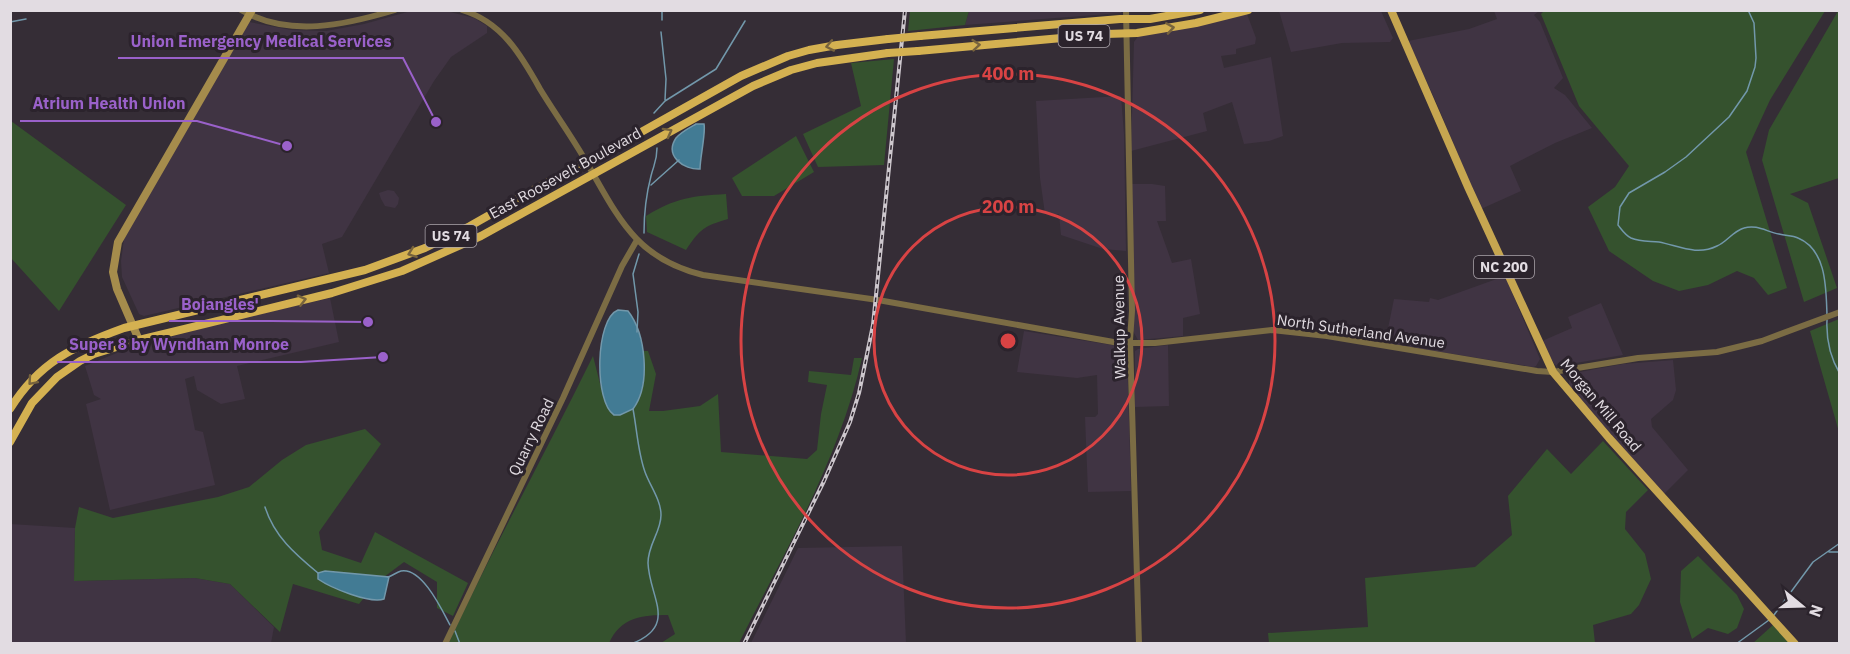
<svg xmlns="http://www.w3.org/2000/svg" width="1850" height="654" viewBox="0 0 1850 654" font-family="'IBM Plex Sans',sans-serif">
<style>
.built{fill:#403443}
.green{fill:#35522e}
.water{fill:#427b94;stroke:#7298ab;stroke-width:1.5}
.lines{fill:none;stroke-linecap:round;stroke-linejoin:round}
.stream{stroke:#7298ab;stroke-width:1.5}
.tertiary{stroke:#7b6c44;stroke-width:6}
.secondary{stroke:#a58c4c;stroke-width:8}
.primary{stroke:#c6a650;stroke-width:8}
.trunk{stroke:#d4b151;stroke-width:8}
.rail-casing{stroke:#cdc7cd;stroke-width:4}
.rail{stroke:#2b232c;stroke-width:1.5;stroke-dasharray:4.5;stroke-linecap:butt}
.trunk-bridge{stroke:#d4b151;stroke-width:8}
.oneway{stroke:#77633d}
.ring{fill:none;stroke:#d84344;stroke-width:3}
.labels{text-anchor:middle;dominant-baseline:central;stroke-width:6;stroke-linejoin:round;paint-order:stroke}
.shield{fill:#2b232c;stroke:#aba4ab;stroke-width:1.5}
.shield-label{font-size:14px;font-weight:bold;fill:#e2dce2}
.street-label{font-size:15px;fill:#e2dce2;stroke:#2b232c}
.centre{fill:#d84344;stroke:#2b232c;stroke-width:3}
.ring-label{font-size:18px;text-anchor:middle;font-weight:bold;fill:#d84344;stroke:#2b232c;stroke-width:6;stroke-linejoin:round;paint-order:stroke}
.leader{fill:none;stroke:#9a61ca;stroke-width:2}
.callout-dot{fill:#9a61ca;stroke:#2b232c;stroke-width:2}
.callout-label{font-size:16px;text-anchor:middle;font-weight:bold;fill:#9a61ca;stroke:#2b232c;stroke-width:6;stroke-linejoin:round;paint-order:stroke}
</style>
<rect width="100%" height="100%" fill="#352d36"/>
<path class="built" d="M442 10 474 18 487 26V33L451 57 434 81 342 237 322 244 329 273 144 316 139 314 122 277 121 261 124 239 249 22 291 30 326 31 364 24 411 11Z
M969 11H1121V13L965 25Z
M1279 11H1381L1393 38 1390 42 1342 43 1291 52Z
M1494 11H1539L1534 15 1540 22 1563 78 1554 88 1565 95 1592 128 1555 143 1510 166 1521 191 1481 209 1436 102 1408 41 1469 29 1497 19Z
M1247 14 1256 38 1255 44 1236 49V54L1221 56 1224 68 1271 57 1283 136 1269 141 1244 144 1232 102 1203 113 1207 131 1131 151 1134 42 1139 35Z
M1121 96 1124 134 1126 251 1103 249 1061 235 1059 214H1045L1040 178 1036 101Z
M1132 184H1152L1165 186 1166 221H1157L1172 263 1191 259 1200 314 1183 318V336L1138 340 1133 331Z
M388 190 394 191 399 198 398 204 395 208 385 206 381 199 379 193Z
M1505 276 1540 359 1536 366 1533 367 1385 343 1394 299 1429 302 1430 298 1438 300Z
M330 298 339 342 237 366 245 399 221 404 197 390 194 376 185 379 195 430 203 432 215 485 110 510 86 404 101 399 94 395 85 366 129 348 237 319Z
M1601 303 1623 355 1558 366 1554 364 1542 341 1572 328 1568 317Z
M1024 331 1124 347 1127 351 1131 491 1088 492 1085 417H1095L1098 414 1097 375 1077 378 1017 372Z
M1168 345 1169 406 1135 407V351L1138 349Z
M1673 360 1676 390 1673 400 1651 419 1652 427 1688 470 1664 494 1569 387V379L1575 373 1601 368 1623 364Z
M10 524 75 528 74 581 195 578 230 584 274 627 271 643H11Z
M902 546 906 643H751L798 548Z"/>
<path class="green" d="M1545 10 1825 11 1770 100 1746 152 1787 288 1768 295 1754 278 1737 271 1708 285 1679 291 1653 281 1609 251 1588 207 1615 187 1629 166 1579 106 1541 14Z
M910 11V10L969 11 965 25 908 31Z
M1838 11 1839 178 1790 194 1808 203 1837 288 1804 302 1762 160 1769 130Z
M894 59 884 165 818 167 803 134 861 106 851 63Z
M11 121 126 205 59 311 11 258Z
M796 136 814 172 774 196H742L732 178Z
M726 194 728 219C704 226 700 229 686 250L647 232 646 216C675 198 692 196 726 194Z
M1839 319V432L1810 331Z
M642 351H648L656 374 649 411H663L700 406 718 394 721 452 807 459 817 450 821 414 827 385 808 382 809 371 851 375 854 358H862C839 460 785 551 739 643H661L675 634 668 615C642 615 621 617 609 643L448 644C494 546 546 452 593 356L605 403 621 414 633 409C646 392 645 371 642 351Z
M365 429 381 444 319 532 322 550 361 563 375 532 468 583 453 616 437 608V582L404 562 376 583 359 604 293 584 280 632 230 584 195 578 74 581 75 528 79 507 113 518 218 497 249 487 282 460 306 445Z
M1603 441 1648 490 1626 512 1625 529 1645 554 1651 579 1639 605 1631 614 1593 625 1595 643H1269L1268 633 1368 627 1365 578 1475 567 1512 535 1508 496 1547 449 1571 474Z
M1698 556 1737 595 1744 609 1737 628 1728 634 1708 628 1692 639 1680 602 1681 571Z
M1773 625 1790 643 1752 644Z"/>
<path class="water" d="M696 124H704C706 132 700 158 700 169 684 170 664 156 676 138 681 132 689 128 696 124Z
M618 310 628 311C646 334 651 385 633 409L620 415H614C594 402 595 319 618 310Z
M325 571 389 577 384 599C370 604 331 588 318 579V573Z"/>
<g class="lines">
<path class="stream" d="M1748 10 1754 23 1756 58 1755 67 1747 91 1729 117 1686 157 1665 172 1629 193 1620 207 1618 225C1622 230 1625 235 1631 238 1640 242 1649 241 1659 242 1679 246 1697 256 1717 246 1727 242 1733 231 1744 228 1757 224 1767 232 1779 234 1786 236 1792 235 1798 238 1827 250 1826 289 1827 315
M662 20V10
M10 22 26 19
M661 32 666 79 665 100
M654 113 665 101 716 69 745 21
M651 185 679 160
M644 233C644 213 646 195 651 176 654 164 657 161 657 148
M1827 320C1826 340 1830 357 1840 374
M637 332 638 312 633 274 639 254
M265 507C274 536 295 554 318 573
M1829 552H1840
M388 577C392 576 397 572 401 571 422 567 442 610 450 625
M1774 615 1813 562 1840 543
M455 631 460 644
M631 644C679 626 649 597 648 563 648 544 661 532 661 515 661 500 650 486 645 472 638 453 637 430 633 409
M1736 644 1769 620"/>
<path class="tertiary" d="M241 10C289 38 345 25 395 10
M462 10C502 22 521 55 540 89 554 112 570 134 584 158 617 214 633 258 703 275L878 300 1119 343H1155L1272 330 1327 336 1537 371 1553 372 1638 358 1717 352 1762 341 1840 312
M1126 10 1132 311 1130 340 1139 644
M445 644 563 398 622 266 637 240"/>
<path class="secondary" d="M139 340 117 289 113 272 118 242 252 10"/>
<path class="primary" d="M1391 10 1468 187 1553 372 1609 438 1795 644"/>
<path class="trunk" d="M920 36 1120 19H1150L1200 10
M918 51 1106 34 1137 33 1196 23 1248 10
M10 409C39 362 74 346 124 328L365 270 425 248 470 226 537 188 611 149 741 76 788 56 809 50 837 45 888 39
M10 442 32 403 57 377 80 361 94 354 139 340 332 293 402 271 481 236 753 86 791 70 817 63 888 53"/>
<g class="rail-casing">
<path id="rail" d="M744 644 824 481 850 422 859 393 873 325 905 10"/>
</g>
<use href="#rail" class="rail"/>
<path class="trunk-bridge" d="M888 39 920 36
M888 53 918 51"/>
</g>
<defs><path id="oneway-chevron" d="M-2-3.5L2.5 0L-2 3.5" fill="none" stroke-width="1.6" stroke-linecap="round" stroke-linejoin="round" transform="scale(1.5)"/></defs>
<g class="oneway">
<use href="#oneway-chevron" transform="translate(1170 28) rotate(-9)"/>
<use href="#oneway-chevron" transform="translate(976 45) rotate(-5)"/>
<use href="#oneway-chevron" transform="translate(830 46) rotate(169)"/>
<use href="#oneway-chevron" transform="translate(668 132) rotate(-29)"/>
<use href="#oneway-chevron" transform="translate(412 253) rotate(160)"/>
<use href="#oneway-chevron" transform="translate(302 300) rotate(-14)"/>
<use href="#oneway-chevron" transform="translate(32 381) rotate(131)"/>
</g>
<g class="ring">
<circle cx="1008" cy="341" r="134"/>
<circle cx="1008" cy="341" r="267"/>
</g>
<g class="labels">
<g class="shield">
<rect x="1058.5" y="25" width="51" height="22" rx="4.5"/>
<rect x="425.5" y="225" width="51" height="22" rx="4.5"/>
<rect x="1474" y="256" width="60" height="22" rx="4.5"/>
</g>
<g class="shield-label">
<text x="1084" y="36">US 74</text>
<text x="451" y="236">US 74</text>
<text x="1504" y="267">NC 200</text>
</g>
<g class="street-label">
<text transform="translate(565 173) rotate(-29)">East Roosevelt Boulevard</text>
<text transform="translate(1119 327) rotate(-91)">Walkup Avenue</text>
<text transform="translate(1361 331) rotate(8)">North Sutherland Avenue</text>
<text transform="translate(1601 405) rotate(50)">Morgan Mill Road</text>
<text transform="translate(531 437) rotate(-64)">Quarry Road</text>
</g>
</g>
<circle cx="1008" cy="341" r="9" class="centre"/>
<g class="ring-label">
<text x="1008" y="80">400 m</text>
<text x="1008" y="213">200 m</text>
</g>
<path class="leader" d="M436 122L403 58H118M287 146L197 121H20M368 322L271 321H169M383 357L301 362H57"/>
<g class="callout-dot">
<circle cx="436" cy="122" r="6"/>
<circle cx="287" cy="146" r="6"/>
<circle cx="368" cy="322" r="6"/>
<circle cx="383" cy="357" r="6"/>
</g>
<g class="callout-label">
<text x="261" y="47">Union Emergency Medical Services</text>
<text x="109" y="109">Atrium Health Union</text>
<text x="220" y="310">Bojangles'</text>
<text x="179" y="350">Super 8 by Wyndham Monroe</text>
</g>
<rect width="1850" height="654" fill="none" stroke="#e2dce2" stroke-width="24"/>
<g transform="translate(1802 606) rotate(109)" stroke="#2b232c" stroke-width="4.5" paint-order="stroke">
<path d="M0-4.5L10 22L0 15L-10 22Z" fill="#e2dce2"/>
<text y="-9" font-size="16" font-weight="bold" text-anchor="middle" fill="#e2dce2">N</text>
</g>
</svg>
